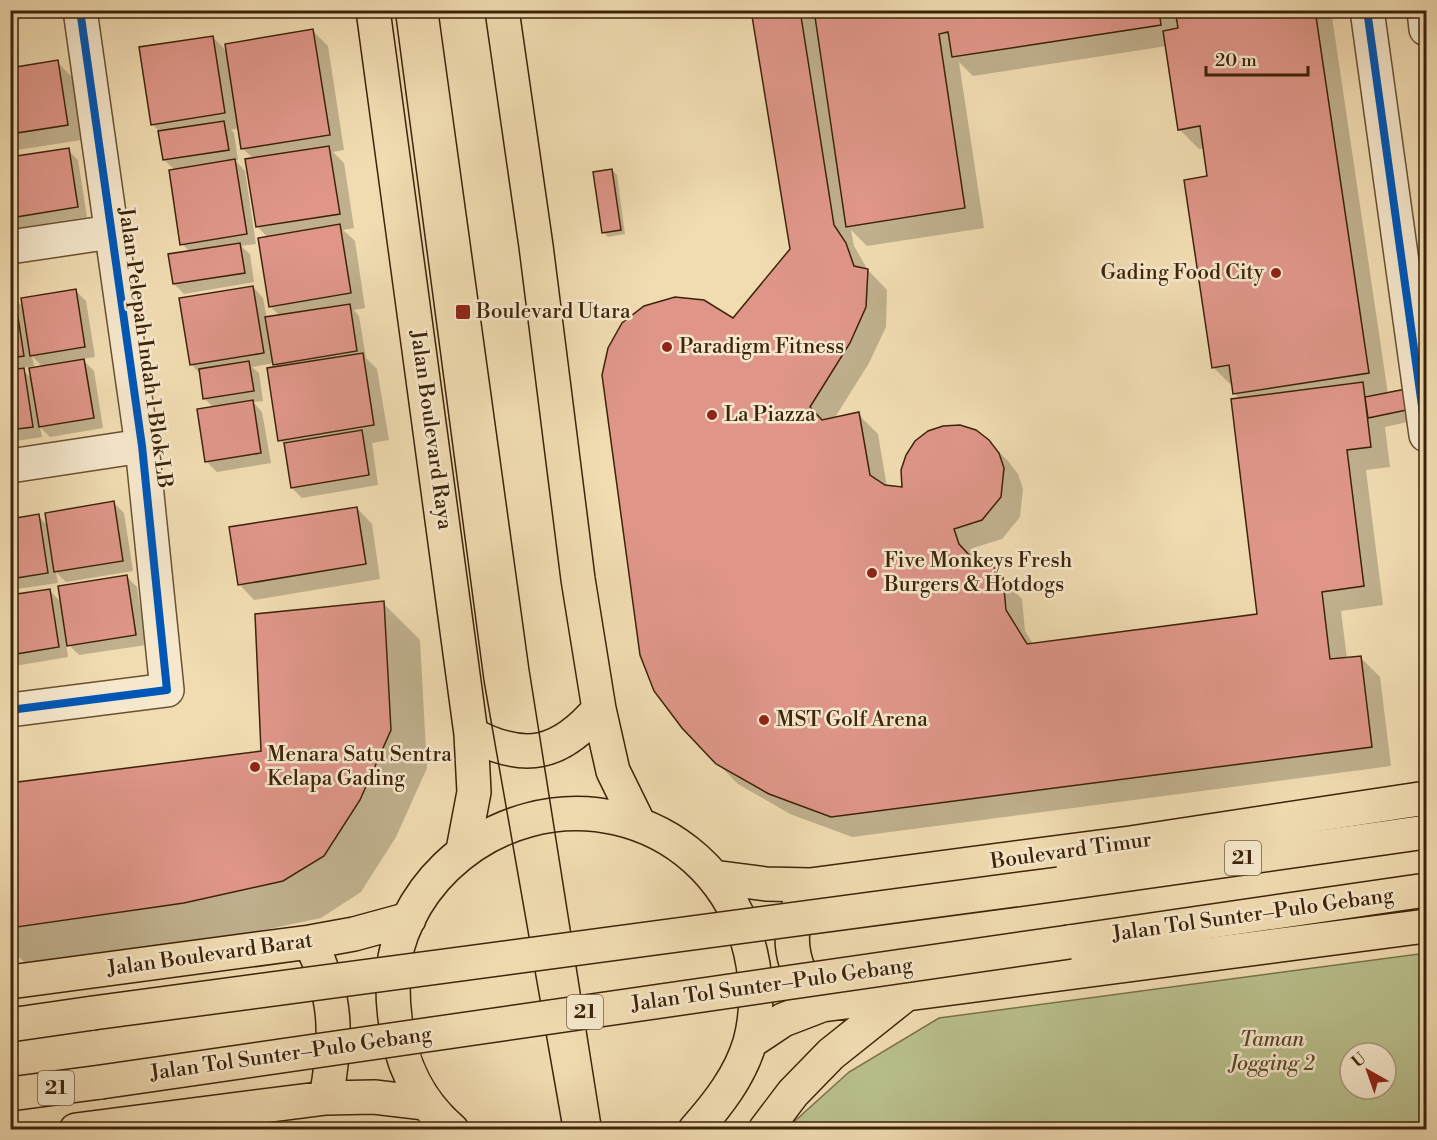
<svg xmlns="http://www.w3.org/2000/svg" width="1437" height="1140" viewBox="0 0 1437 1140" font-family="'Libre Bodoni',serif">
<style>
.green{fill:#b9c08d;stroke:#7b724b;stroke-width:1.5;fill-rule:evenodd}
.shadow{fill:#0003;fill-rule:evenodd}
.building{fill:#df9689;stroke:#3d2309;stroke-width:1.5}
.lines{fill:none;stroke-linecap:round;stroke-linejoin:round}
.minor-casing{stroke:#6a5133;stroke-width:36}
.major-casing{stroke:#3d2309;stroke-width:36}
.highway-casing{stroke:#3d2309;stroke-width:36}
.minor{stroke:#f6e8cd;stroke-width:33}
.major{stroke:#f1dcb2;stroke-width:33}
.highway{stroke:#f1dcb2;stroke-width:33}
.tram{stroke:#3d2309;stroke-width:1.5}
.highway-bridge-casing{stroke:#3d2309;stroke-width:36;stroke-linecap:butt}
.highway-bridge{stroke:#f1dcb2;stroke-width:33}
.cycleway-casing{stroke:#f6e8cd;stroke-width:11}
.cycleway{stroke:#0057b8;stroke-width:8}
.poi-dot{fill:#8f2418;stroke:#f6e8cd;stroke-width:2}
.labels{text-anchor:middle;dominant-baseline:central;stroke-width:5;stroke-linejoin:round;paint-order:stroke}
.shield{fill:#f6e8cd;stroke:#745e44;stroke-width:1.5}
.shield-label{font-size:20px;font-weight:bold;fill:#3d2309}
.poi-label{font-size:21px;fill:#3d2309;stroke:#f6e8cd;text-anchor:start}
.street-label{font-size:21px;fill:#3d2309;stroke:#f6e8cd}
.park-label{font-size:21px;font-style:italic;fill:#5c4a2a;stroke:#f6e8cd}
</style>
<rect width="100%" height="100%" fill="#f1dcb2"/>
<filter id="stains"><feTurbulence type="fractalNoise" baseFrequency=".00333" numOctaves="4"/><feColorMatrix values="0 0 0 0 .2 0 0 0 0 .09 0 0 0 0 .02 0 0 0 .5 -.17"/></filter>
<radialGradient id="worn" r=".72"><stop offset=".6" stop-color="#630" stop-opacity="0"/><stop offset="1" stop-color="#630" stop-opacity=".3"/></radialGradient>
<path class="green" d="M1426 953V1129H786L849 1072 939 1018ZM1350 1053H1386V1089H1350Z
M227 1116 290 1129 151 1130Z"/>
<path class="shadow" d="M752 10H1331L1388 394 1426 418 1385 427 1390 467 1366 470 1383 605 1341 611 1347 659 1360 657 1380 677 1391 766 852 837 790 814 738 784 717 763 641 655 603 375 733 320 791 250ZM1167 46 1179 129 1199 149 1205 148 1209 178 1213 367 1234 388 1235 394 1241 400 1259 615 1033 644 1025 631 1022 599 988 564 977 561 973 548 1002 539 1020 517 1023 489 1018 474 1008 461 988 441 903 489 887 487 878 434 858 414 834 419 869 363 886 327 887 290 868 270 854 246 851 230 867 246 984 228 959 62 973 76Z
M313 31 328 46 344 150 333 152 344 163 354 228 343 230 355 241 365 308 354 310 359 316 366 358 377 369 389 440 372 443 378 485 302 498 292 488 286 446 280 440 278 368 274 363 252 367 259 373 263 401 253 402 262 412 271 463 217 472 207 462 214 408 205 399 201 375 191 364 253 287 263 298 267 319 280 316 270 306 268 238 257 226 254 159 243 149 240 128 231 130 234 133 238 160H235L245 171 256 244 241 246 250 254 254 282 184 294 174 284 190 252 182 244 175 170 164 160 160 132 152 124 213 37 228 53Z
M57 62 72 77 82 140 10 151V69Z
M68 150 78 160 87 217 19 228 10 219V159Z
M612 170 617 175 625 234 608 237 603 232Z
M75 290 86 301 95 357 82 359 94 371 103 428 50 437 40 427 42 437 10 442V300L15 299 24 308ZM32 356 44 368 32 379 21 368 34 366Z
M114 503 124 513 133 571 66 582 56 572 58 583 10 590V520L38 516 48 526Z
M357 508 372 524 380 579 254 600 239 584Z
M127 577 137 587 146 645 79 655 66 642 68 657 15 666 10 661V596L49 590 62 603Z
M383 603 420 640 427 768 396 837 361 892 321 918 222 939 30 968 10 948V785L263 752Z"/>
<path class="building" d="M751 10H800L834 225 846 243 854 266 868 269 866 307 850 343 810 407 822 420 859 412 870 475 885 485 902 487 901 470 906 455 915 441 928 431 943 426 960 425 976 430 989 440 999 453 1004 468 1001 497 982 520 954 529 959 544 972 558 989 562 1003 577 1006 610 1027 644 1257 614 1231 399 1363 382 1371 447 1347 450 1364 586 1322 592 1330 659 1361 656 1372 747 831 817 769 794 716 764 682 728 654 691 640 655 602 375 608 348 622 323 644 306 675 297 704 300 733 318 790 249Z
M814 10H1159L1161 25 952 57 948 32 939 34 965 208 846 227Z
M1175 10H1315L1369 373 1233 394 1229 365 1212 368 1184 180 1207 176 1200 126 1178 130 1163 31 1178 28Z
M313 29 330 135 241 149 225 44Z
M213 36 225 113 151 125 139 47Z
M58 60 68 125 10 134V68Z
M224 121 229 150 163 160 158 131Z
M329 146 340 214 256 227 245 159Z
M69 148 78 207 10 218V157Z
M235 159 247 234 180 245 169 170Z
M612 169 621 230 602 233 593 172Z
M340 224 351 293 269 307 258 238Z
M240 243 245 273 173 284 168 254Z
M253 286 264 353 190 365 179 298Z
M76 289 85 347 30 356 21 298Z
M10 298H15L24 356 10 358Z
M350 304 357 351 273 365 265 317Z
M363 353 374 425 278 441 267 368Z
M84 359 94 418 39 427 29 368Z
M249 361 254 391 203 399 199 369Z
M24 368 33 427 10 430V370Z
M1426 385V406L1368 418 1365 397Z
M253 400 261 453 205 462 197 409Z
M362 430 369 475 291 488 284 443Z
M114 501 123 561 54 572 45 513Z
M357 507 366 564 238 585 229 527Z
M39 514 48 573 10 579V519Z
M127 575 136 635 67 646 58 586Z
M50 589 59 647 10 655V595Z
M384 601 391 730 360 800 324 856 283 881 184 903 10 928V783L261 751 255 614Z"/>
<g class="lines">
<g class="minor-casing">
<path id="minor" d="M1367 10 1426 435
M1424 10 1426 29
M10 247 111 232
M10 466 142 446
M10 710 167 690 142 446 80 10"/>
</g>
<g class="major-casing">
<path id="major" d="M373 10 471 734 474 792 463 850
M502 10 536 246 578 579 599 709 613 771 639 824
M471 734C525 763 560 755 599 709
M713 877 766 884 810 885 1130 843 1426 798
M804 895C783 934 791 970 819 1002
M310 942C338 997 337 1038 326 1098
M10 982 310 942 354 934 409 919
M750 1042 783 1020 822 1005 1426 926
M76 1130 326 1098 374 1097 425 1103
M452 1130C406 1091 392 1037 393 979 393 938 417 895 446 867 544 773 704 807 747 939 757 972 759 1009 750 1042 740 1076 718 1104 695 1130
M765 1130 793 1093 831 1054 905 995"/>
</g>
<g class="highway-casing">
<path id="highway" d="M1059 884 1426 832
M1069 942 1426 890
M10 1025 93 1013
M10 1094 101 1082"/>
</g>
<use href="#minor" class="minor"/>
<use href="#major" class="major"/>
<use href="#highway" class="highway"/>
<path class="tram" d="M395 10 484 681 563 1130
M438 10 529 669 602 1130"/>
<g class="highway-bridge-casing">
<path id="highway-bridge" d="M93 1013 1059 884
M101 1082 1069 942"/>
</g>
<use href="#highway-bridge" class="highway-bridge"/>
<g class="cycleway-casing">
<path id="cycleway" d="M1367 10 1426 435
M10 710 167 690 142 446 80 10"/>
</g>
<use href="#cycleway" class="cycleway"/>
</g>
<g class="poi-dot">
<circle cx="1276" cy="273" r="6"/>
<rect x="455" y="304" width="16" height="16" rx="3"/>
<circle cx="667" cy="347" r="6"/>
<circle cx="712" cy="415" r="6"/>
<circle cx="872" cy="573" r="6"/>
<circle cx="764" cy="720" r="6"/>
<circle cx="255" cy="767" r="6"/>
</g>
<g class="labels">
<g class="shield">
<rect x="1225" y="841" width="36" height="34" rx="4.5"/>
<rect x="567" y="995" width="36" height="34" rx="4.5"/>
<rect x="38" y="1071" width="36" height="34" rx="4.5"/>
</g>
<g class="shield-label">
<text x="1243" y="858">21</text>
<text x="585" y="1012">21</text>
<text x="56" y="1088">21</text>
</g>
<g class="poi-label">
<text x="1264" y="273" text-anchor="end">Gading Food City</text>
<text x="476" y="312">Boulevard Utara</text>
<text x="679" y="347">Paradigm Fitness</text>
<text x="724" y="415">La Piazza</text>
<text x="884" y="561">Five Monkeys Fresh<tspan x="884" dy="24">Burgers &amp; Hotdogs</tspan></text>
<text x="776" y="720">MST Golf Arena</text>
<text x="267" y="755">Menara Satu Sentra<tspan x="267" dy="24">Kelapa Gading</tspan></text>
</g>
<g class="street-label">
<text transform="translate(145 348) rotate(82)">Jalan Pelepah Indah 1 Blok LB</text>
<text transform="translate(431 430) rotate(82)">Jalan Boulevard Raya</text>
<text transform="translate(1071 851) rotate(-8)">Boulevard Timur</text>
<text transform="translate(1253 915) rotate(-8)">Jalan Tol Sunter–Pulo Gebang</text>
<text transform="translate(210 955) rotate(-8)">Jalan Boulevard Barat</text>
<text transform="translate(772 985) rotate(-8)">Jalan Tol Sunter–Pulo Gebang</text>
<text transform="translate(291 1054) rotate(-8)">Jalan Tol Sunter–Pulo Gebang</text>
</g>
<g class="park-label">
<text x="1272" y="1040">Taman<tspan x="1272" dy="24">Jogging 2</tspan></text>
</g>
</g>
<rect width="1437" height="1140" fill="none" stroke="#f1dcb2" stroke-width="36"/>
<rect x="12" y="12" width="1413" height="1116" fill="none" stroke="#3d2309" stroke-width="3"/>
<rect x="18" y="18" width="1401" height="1104" fill="none" stroke="#3d2309" stroke-width="1.5"/>
<g transform="translate(1368 1071) rotate(320)"><circle r="28" fill="#f6e8cd" stroke="#ac997f" stroke-width="1.5"/>
<path d="M0-4.5L10 22L0 15L-10 22Z" fill="#8f2418"/>
<text y="-9" font-size="16" font-weight="bold" text-anchor="middle" fill="#3d2309">U</text>
</g>
<path d="M1206 66v9h102v-9" fill="none" stroke="#3d2309" stroke-width="3"/>
<text x="1215" y="66" font-size="18" fill="#3d2309" stroke="#f6e8cd" stroke-width="4.5" paint-order="stroke">20 m</text>
<rect width="100%" height="100%" filter="url(#stains)"/>
<rect width="100%" height="100%" fill="url(#worn)"/>
</svg>
